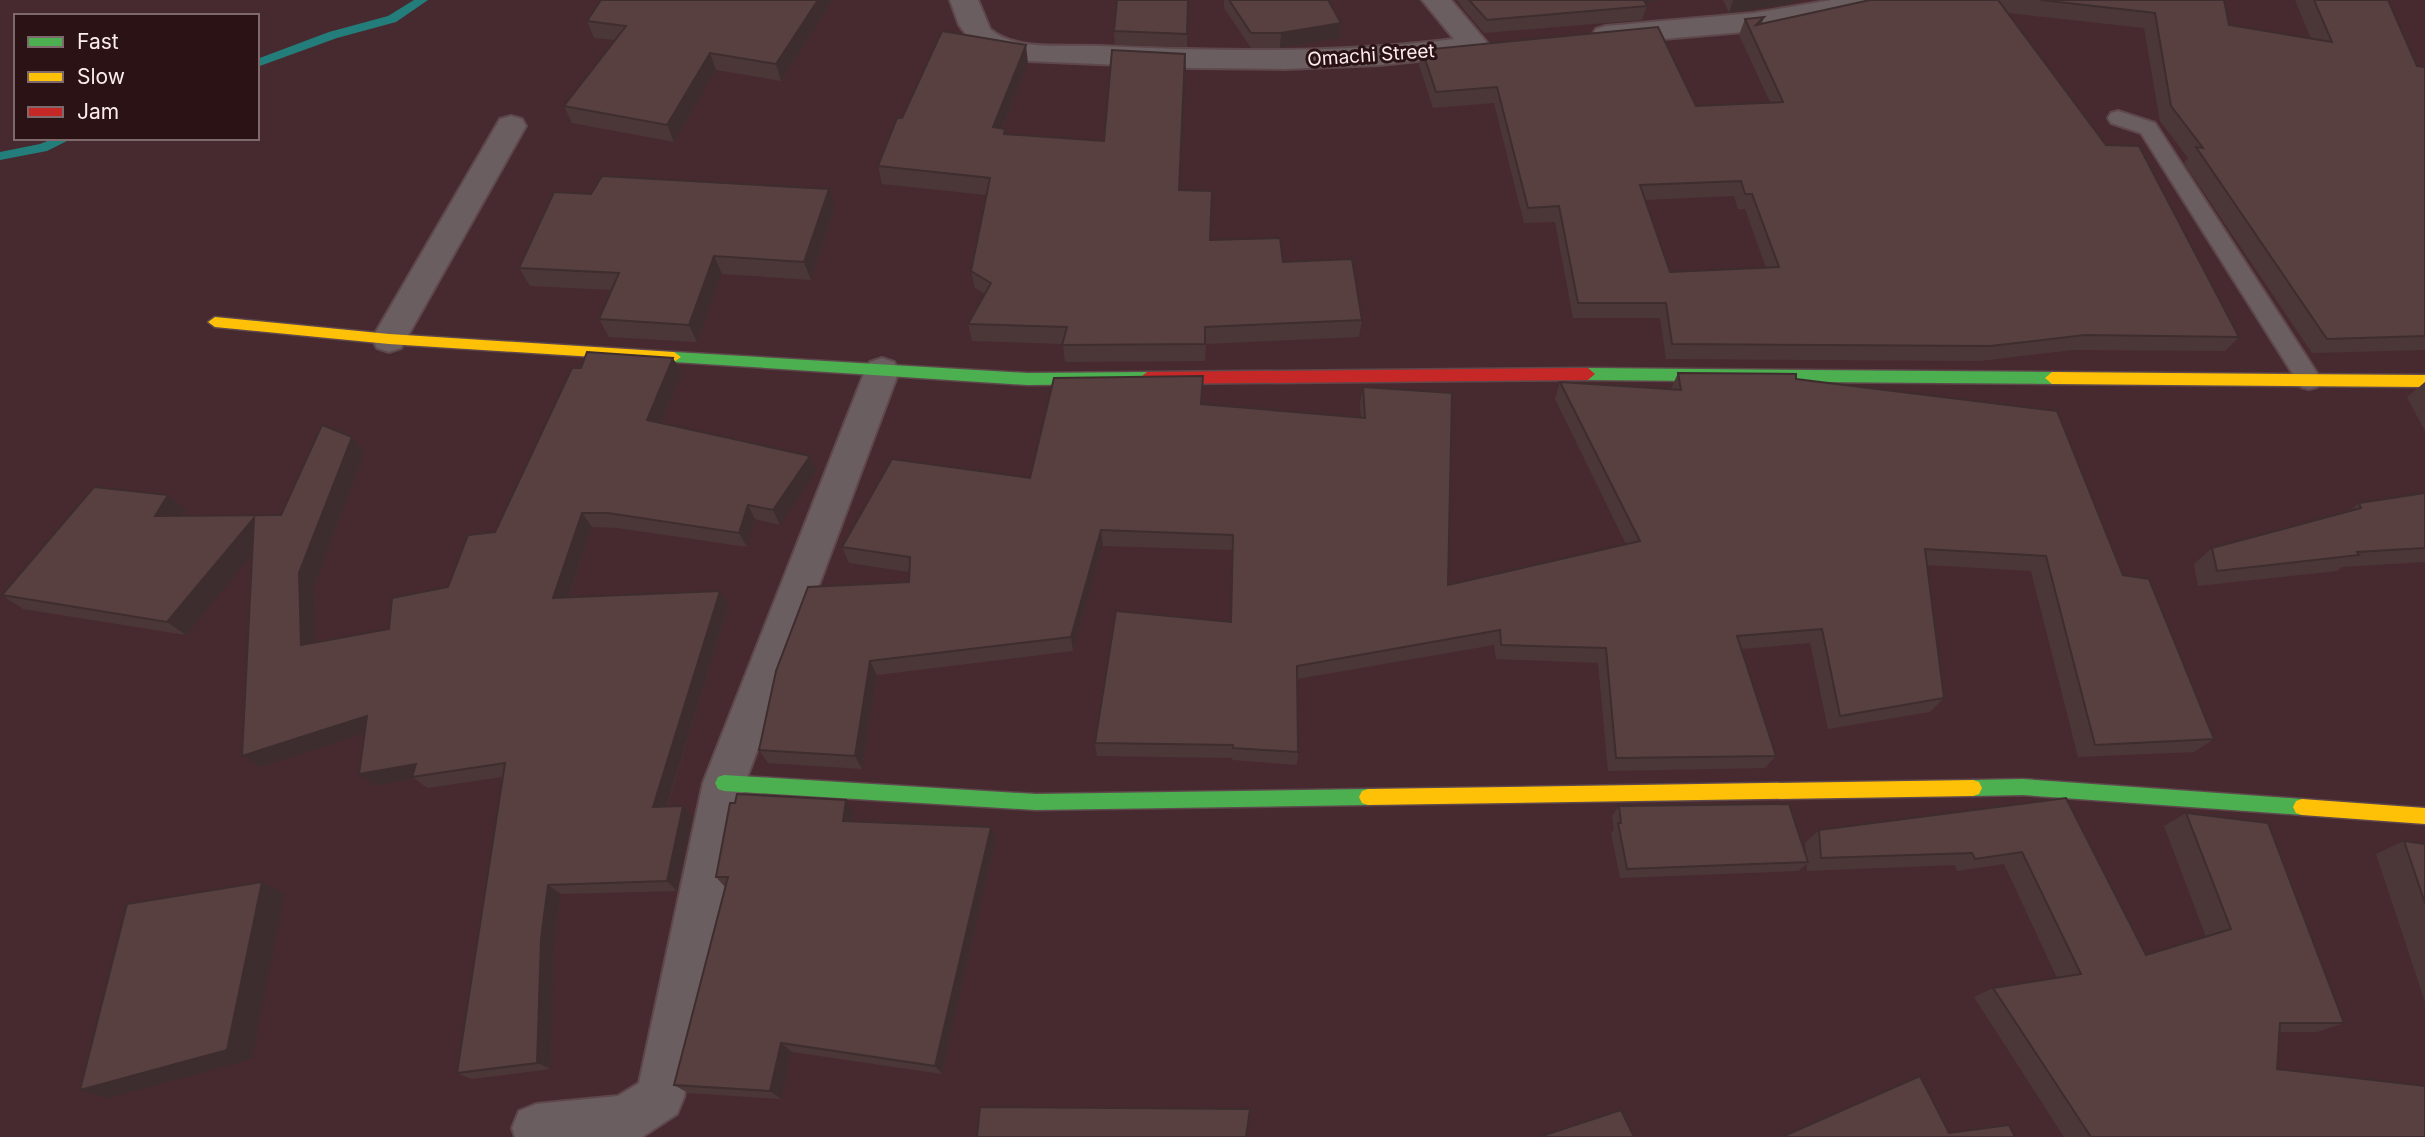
<svg xmlns="http://www.w3.org/2000/svg" width="2425" height="1137" viewBox="0 0 2425 1137" font-family="Inter,sans-serif">
<style>
.lines{fill:none;stroke-linecap:round;stroke-linejoin:round}
.stream{fill:#237d7a;fill-rule:evenodd}
.lane-casing{stroke:#5e484c;stroke-width:4}
.street-casing{stroke:#5e484c;stroke-width:4}
.fast-casing{stroke:#5e484c;stroke-width:3}
.slow-casing{stroke:#5e484c;stroke-width:3}
.jam-casing{stroke:#5e484c;stroke-width:3}
.lane{fill:#6b5e60;fill-rule:evenodd}
.street{fill:#6b5e60;fill-rule:evenodd}
.fast{fill:#4caf50;fill-rule:evenodd}
.slow{fill:#ffc107;fill-rule:evenodd}
.jam{fill:#c62828;fill-rule:evenodd}
.wall{fill:#4c3738;fill-rule:evenodd}
.shaded-wall{fill:#3e2d2e}
.building{fill:#584041;stroke:#3e2d2e;stroke-width:2;fill-rule:evenodd}
.labels{text-anchor:middle;dominant-baseline:central;stroke-width:6;stroke-linejoin:round;paint-order:stroke}
.far-street-label{font-size:19px;fill:#fbecee;stroke:#2a1215}
</style>
<rect width="100%" height="100%" fill="#472a30"/>
<g class="lines">
<path class="stream" d="M414 0H428L396 22 337 38 257 67V59L329 32 388 16Z
M55 138H73L47 151 0 160V152L40 144Z"/>
<g class="lane-casing">
<path id="lane" d="M2118 111 2155 123 2317 373 2321 380 2317 387 2309 389 2301 387 2141 133 2111 123 2108 118 2111 113Z"/>
</g>
<g class="street-casing">
<path id="street" d="M950 0H978L990 29C1017 52 1066 44 1099 46 1218 51 1336 54 1454 39L1422 0H1451L1490 46 1486 53 1476 55 1379 65 1285 69 1191 68 1028 61 991 53 975 46 959 25Z
M1832 0H1899L1895 6 1885 9 1754 31 1606 44 1596 41 1592 35 1596 29 1606 26 1754 13Z
M511 116 522 119 526 126 401 348 389 352 377 348 372 339 377 330 500 119Z
M882 358 894 362 899 371 745 783 684 1097 677 1114 642 1137H515L512 1128 519 1111 536 1104 618 1096 639 1083 703 783 865 371 870 362Z"/>
</g>
<g class="fast-casing">
<path id="fast" d="M674 352 1027 373 1147 372 1154 378 1147 384 1027 385 674 362 667 357Z
M1588 368 2052 372 2059 378 2052 384 1588 380 1581 374Z
M724 775 1036 794 1368 789 1374 791 1377 797 1374 803 1368 805 1036 810 724 791 718 789 715 783 718 777Z
M2023 779 2302 799 2308 801 2311 807 2308 813 2302 815 2023 795 1973 796 1967 794 1964 788 1967 782 1973 780Z"/>
</g>
<g class="slow-casing">
<path id="slow" d="M215 317 389 334 674 352 681 357 674 362 389 344 215 327 208 322Z
M2052 372 2425 375V387L2052 384 2045 378Z
M1973 780 1979 782 1982 788 1979 794 1973 796 1368 805 1362 803 1359 797 1362 791 1368 789Z
M2302 799 2425 808V824L2302 815 2296 813 2293 807 2296 801Z"/>
</g>
<g class="jam-casing">
<path id="jam" d="M1588 368 1595 374 1588 380 1147 384 1140 378 1147 372Z"/>
</g>
<use href="#lane" class="lane"/>
<use href="#street" class="street"/>
<use href="#fast" class="fast"/>
<use href="#slow" class="slow"/>
<use href="#jam" class="jam"/>
</g>
<path class="wall" d="M601 0H833L781 81 716 70 674 142 572 123 564 106 615 40 594 38 587 21Z
M1224 0H1328L1341 23 1340 38 1280 48H1251L1224 8Z
M1457 0H1658L1645 4 1647 6 1642 20 1484 33 1465 11Z
M1723 0H1796L1791 4 1729 13Z
M1870 0H2224L2229 25 2311 39 2295 0H2388L2417 66 2425 67V350L2312 353 2184 163 2188 158 2160 121 2144 28 2008 13 2239 337 2225 351 2073 350 1980 361 1666 359 1660 318H1573L1555 222 1524 223 1494 103 1433 108 1419 65 1422 50 1696 106 1770 102 1739 35 1745 19 1764 17 1762 23ZM1734 196 1738 209H1745L1766 268 1670 272 1645 200Z
M1189 10 1187 47 1115 45 1114 31Z
M1028 63 1003 128 1006 134 1104 141 1186 72 1180 190 1212 209 1211 240 1283 262 1362 320 1359 337 1206 344 1205 361 1065 362 1063 344 972 341 968 324 985 294 975 288 971 271 986 195 882 184 878 166 902 118Z
M835 208 811 280 722 274 697 342 609 337 599 319 612 290 530 286 519 268Z
M682 373 661 423 810 456 817 471 780 525 755 519 747 547 618 528 592 527 569 598 729 605 667 807 683 806 693 817 677 891 561 894 554 948 551 1069 472 1079 457 1073 503 777 427 788 414 778 375 786 364 733 260 767 242 756 252 554 186 635 23 609 2 595 168 495 185 510 182 515H281L352 437 365 452 314 587 316 642 389 629 448 587 495 532Z
M1678 373 1796 379 2123 575 2214 739 2194 752 2078 757 2031 571 1927 565 1944 698 1930 712 1828 729 1810 643 1742 649 1776 756 1765 768 1608 771 1598 663 1496 659 1494 645 1297 679 1298 752 1297 765 1233 760 1232 758 1097 756 1095 743 1231 622 1233 550 1103 546 1073 651 877 675 862 769 768 763 759 750 909 582V572L849 563 842 547 1030 478 1203 376 1202 404 1361 418 1360 404 1363 387 1448 585 1626 544 1555 399 1560 382 1671 389Z
M2425 382V431L2407 397Z
M2425 493V562L2342 567 2337 571 2198 586 2194 564 2212 548 2349 511 2359 503Z
M2066 798 2146 955 2206 937 2164 826 2186 813 2344 1023 2317 1032H2279L2277 1069 2425 1137H2064L1974 997 1993 988 2057 978 2004 864 1957 871 1955 865 1807 871V864L1798 871 1620 878 1611 833 1614 830 1612 816 1619 806 1806 856 1805 843 1819 830Z
M854 814 853 822 991 827 996 839 942 1074 792 1052 781 1099 688 1093 674 1085 725 887 716 877Z
M2404 841 2425 844V1002L2376 854Z"/>
<path class="shaded-wall" d="M818 0H833L781 81 776 64Z
M1188 0 1189 10 1187 47V34Z
M1638 0H1658L1636 6Z
M1733 0H1796L1791 4 1729 13Z
M1341 23 1340 38 1280 48 1281 33Z
M1026 45 1028 63 996 145 993 127Z
M710 53 716 70 674 142 667 125Z
M1185 54 1186 72 1179 208V190Z
M829 189 835 208 811 280 804 262Z
M714 256 722 274 697 342 689 325Z
M673 358 682 373 656 435 647 420Z
M352 437 365 452 314 587 317 658 301 645 299 573Z
M810 456 817 471 780 525 773 510Z
M168 495 185 510 172 530 155 516Z
M748 505 755 519 747 547 739 533Z
M582 513 592 527 564 612 553 598Z
M254 518 270 533 186 635 167 622Z
M1101 530 1103 546 1073 651 1071 637Z
M720 591 729 605 663 818 653 807Z
M870 661 877 675 862 769 855 756Z
M367 716 382 728 260 767 242 756Z
M416 764 412 777 414 778 375 786 359 774Z
M846 800 854 814 851 834 843 821Z
M683 806 693 817 677 891 667 881Z
M991 827 996 839 942 1074 935 1066Z
M262 882 285 894 252 1059 109 1098 80 1090Z
M548 885 561 894 554 948 551 1069 537 1063 541 939Z
M781 1043 792 1052 781 1099 770 1091Z"/>
<path class="building" d="M601 0H818L776 64 710 53 667 125 564 106 626 26 587 21Z
M1117 0H1188L1187 34 1114 31Z
M1229 0H1328L1341 23 1281 33H1251Z
M1469 0H1644L1647 6 1487 20Z
M1870 0H1998L2106 145 2139 146 2239 337 2085 335 1990 346 1672 344 1666 303H1578L1559 206 1528 208 1497 87 1436 92 1422 50 1658 27 1696 106 1783 102 1745 19 1764 17 1756 25ZM1741 181 1745 194H1752L1779 267 1670 272 1640 185Z
M2041 0H2224L2229 25 2332 42 2314 0H2388L2417 66 2425 67V336L2327 339 2196 147 2203 148 2171 106 2155 13Z
M942 31 1026 45 993 127 1005 129 1004 134 1104 141 1112 50 1185 54 1179 190 1212 191 1210 240 1280 238 1283 262 1352 259 1362 320 1205 327V344L1062 345 1067 327 968 324 991 283 971 271 990 178 878 166 897 118H902Z
M602 176 829 189 804 262 714 256 689 325 599 319 619 273 519 268 554 192 591 194Z
M587 352 673 358 647 420 810 456 773 510 748 505 739 533 608 513H582L553 598 720 591 653 807 683 806 667 881 548 885 541 939 537 1063 457 1073 505 763 412 777 416 764 359 774 367 716 242 756 254 518 167 622 2 595 94 487 168 495 155 516 281 515 322 425 352 437 299 573 301 645 389 629 392 598 448 587 468 535 495 532 572 368H581Z
M1678 373 1796 374V379L2057 411 2123 575 2149 579 2214 739 2095 745 2046 556 1925 549 1944 698 1840 716 1822 629 1737 636 1776 756 1616 758 1606 648 1501 645 1500 630 1297 666 1298 752 1233 748V745L1095 743 1116 611 1231 622 1233 535 1101 530 1071 637 870 661 855 756 759 750 776 671 808 587 909 582 910 557 842 547 892 459 1030 478 1054 378 1203 376 1201 404 1365 418 1363 387 1452 393 1448 585 1640 541 1560 382 1681 390Z
M2425 493V548L2357 552 2359 555 2217 571 2212 548 2361 508 2359 503Z
M737 794 846 800 843 821 991 827 935 1066 781 1043 770 1091 674 1085 728 877H716L730 803H735Z
M2066 798 2146 955 2231 929 2186 813 2268 823 2344 1023H2280L2277 1069 2425 1086V1137H2091L1993 988 2081 974 2022 852 1975 859 1972 853 1821 858 1819 830Z
M1789 804 1808 862 1627 869 1618 823H1621L1619 806Z
M2404 841 2425 844V903Z
M262 882 227 1050 80 1090 127 904Z
M1920 1076 1949 1133 2009 1125 2015 1137H1782Z
M980 1107 1250 1109 1246 1137H977Z
M1621 1110 1634 1137H1539Z"/>
<g class="labels">
<g class="far-street-label">
<text transform="translate(1371 55) rotate(-4)">Omachi Street</text>
</g>
</g>
<rect x="14" y="14" width="245" height="126" fill="#2a1215" stroke="#7e696c" stroke-width="2"/>
<rect x="28" y="37" width="35" height="10" fill="#4caf50" stroke="#7e696c" stroke-width="2"/>
<text x="77" y="49" font-size="21" fill="#fbecee">Fast</text>
<rect x="28" y="72" width="35" height="10" fill="#ffc107" stroke="#7e696c" stroke-width="2"/>
<text x="77" y="84" font-size="21" fill="#fbecee">Slow</text>
<rect x="28" y="107" width="35" height="10" fill="#c62828" stroke="#7e696c" stroke-width="2"/>
<text x="77" y="119" font-size="21" fill="#fbecee">Jam</text>
</svg>
